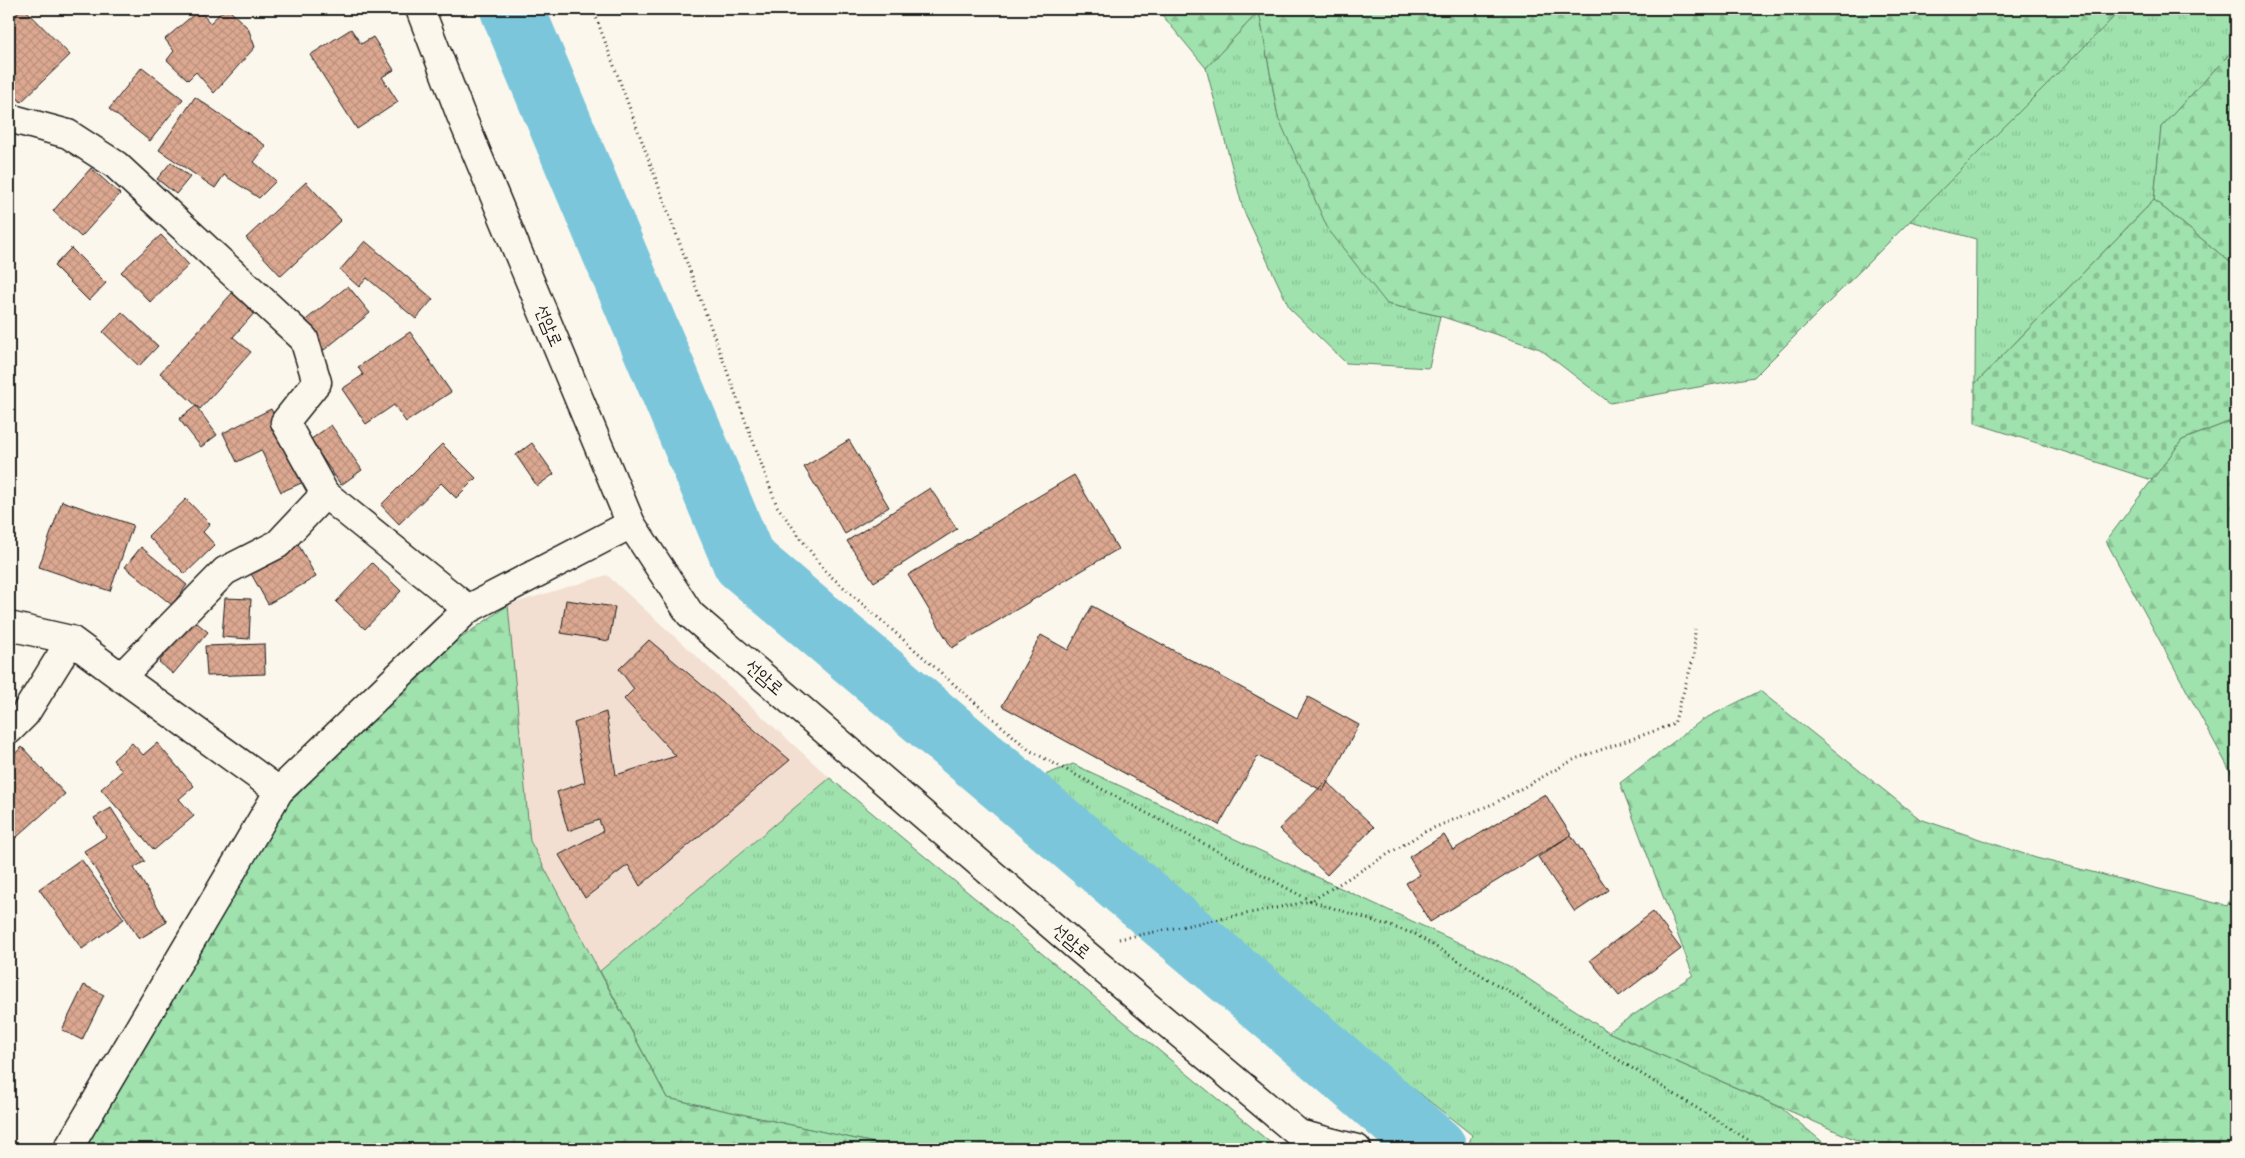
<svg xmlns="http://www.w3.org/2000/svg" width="2245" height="1158" viewBox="0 0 2245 1158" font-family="Mynerve,'Poor Story',sans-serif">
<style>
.built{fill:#f2dfd1}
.grass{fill:url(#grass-tufts);stroke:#5e7f64}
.forest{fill:url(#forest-firs);stroke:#5e7f64}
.cemetery{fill:url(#cemetery-stones);stroke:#5e7f64}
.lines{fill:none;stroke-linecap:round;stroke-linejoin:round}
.river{stroke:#7bc6db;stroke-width:64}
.building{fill:url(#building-cross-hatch);stroke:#1c1c1c}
.minor-casing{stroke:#1c1c1c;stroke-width:31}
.secondary-casing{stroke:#1c1c1c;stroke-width:31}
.path{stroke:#1c1c1c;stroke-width:3;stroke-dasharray:1 4;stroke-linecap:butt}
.minor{stroke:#fbf7ec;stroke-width:28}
.secondary{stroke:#fbf7ec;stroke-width:28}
.labels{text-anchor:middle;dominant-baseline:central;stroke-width:4;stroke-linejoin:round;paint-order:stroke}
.street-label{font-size:18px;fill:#1c1c1c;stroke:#fbf7ec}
</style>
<defs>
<pattern id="grass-tufts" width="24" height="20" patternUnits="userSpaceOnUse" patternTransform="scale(1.25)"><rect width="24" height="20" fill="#9fe2ad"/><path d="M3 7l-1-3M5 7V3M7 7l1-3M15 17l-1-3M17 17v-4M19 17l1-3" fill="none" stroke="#88c194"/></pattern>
<pattern id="forest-firs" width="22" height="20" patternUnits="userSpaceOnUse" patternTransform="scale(1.25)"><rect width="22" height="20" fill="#9fe2ad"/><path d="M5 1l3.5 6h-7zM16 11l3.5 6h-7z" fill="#88c194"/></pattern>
<pattern id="cemetery-stones" width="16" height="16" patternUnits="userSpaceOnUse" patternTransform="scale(1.25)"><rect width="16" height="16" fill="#9fe2ad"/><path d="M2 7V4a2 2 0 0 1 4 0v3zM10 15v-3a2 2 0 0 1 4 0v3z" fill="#88c194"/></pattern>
<pattern id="building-cross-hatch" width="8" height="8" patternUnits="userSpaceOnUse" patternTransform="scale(1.25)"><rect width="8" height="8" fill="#dca891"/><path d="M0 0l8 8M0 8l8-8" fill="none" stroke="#bc907c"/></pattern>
</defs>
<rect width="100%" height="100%" fill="#fbf7ec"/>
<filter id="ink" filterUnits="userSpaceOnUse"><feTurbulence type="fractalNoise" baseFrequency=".02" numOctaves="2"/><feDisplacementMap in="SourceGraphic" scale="10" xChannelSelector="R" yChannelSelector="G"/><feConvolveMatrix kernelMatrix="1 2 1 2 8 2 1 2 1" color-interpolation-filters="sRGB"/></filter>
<g filter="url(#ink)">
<path class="built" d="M607 575 830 778 600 971 530 841 508 605Z"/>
<path class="grass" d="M2122 9H2236V47L2161 127 2154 200 1975 384 1976 239 1910 221Z
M1259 11 1278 117 1387 304 1440 316 1429 368 1346 363 1290 309 1243 209 1206 68Z
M1073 764 1509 966 1608 1032 1780 1107 1831 1149H1467L1472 1135 1027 782Z
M830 778 1278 1149H902L667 1098 600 971Z"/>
<path class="forest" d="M1157 9H2122L1754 377 1610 403 1540 349 1440 316 1387 304 1328 229 1278 117 1259 11 1206 68Z
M2236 47V267L2154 200 2161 127Z
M2236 419V782L2106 541 2182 440Z
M508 605 530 841 667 1098 902 1149H78L285 806 441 652Z
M1760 691 1920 819 2036 858 2227 906 2236 887V1149H1877L1608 1032 1693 975 1620 783 1702 720Z"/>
<path class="cemetery" d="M2154 200 2236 267V419L2182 440 2152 480 1975 423V384Z"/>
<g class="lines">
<path class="river" d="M512 9 744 561 1286 1020 1435 1149"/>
</g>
<path class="building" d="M22 9H25L70 55 21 102 9 89V21Z
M225 9H228L248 28 255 47 214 93 196 72 188 80 167 60 174 51 165 39 199 10 210 23Z
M351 29 361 44 373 37 394 70 382 77 398 102 357 129 310 55Z
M142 67 183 99 150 141 109 109Z
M195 97 266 146 254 162 276 181 259 198 224 175 215 188 159 150Z
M171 162 190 177 176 194 157 179Z
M91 168 120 194 81 237 53 211Z
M306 182 341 220 281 276 246 238Z
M9 191 12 215H9Z
M161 235 189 265 150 302 121 272Z
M365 241 433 299 416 319 367 278 359 287 340 270Z
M71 248 106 283 89 301 54 266Z
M348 286 370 313 324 350 302 323Z
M234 291 256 311 233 337 251 352 200 409 160 373Z
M122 312 158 346 139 366 103 332Z
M410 332 451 392 406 422 394 405 366 424 342 389 363 375 358 367Z
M196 406 217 435 201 447 179 419Z
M271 409 306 481 281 492 261 450 237 462 223 433Z
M331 425 362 470 341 485 310 440Z
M849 440 889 507 845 534 804 467Z
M532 443 554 474 537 486 516 455Z
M442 444 476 478 456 498 441 483 399 524 381 505Z
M1074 475 1118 549 952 648 908 575Z
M930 488 957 529 874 582 847 541Z
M186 499 210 524 203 532 215 545 185 574 148 536Z
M62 501 133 525 110 591 39 567Z
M297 542 316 577 268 604 249 570Z
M141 547 187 585 172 605 125 567Z
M372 563 401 591 365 629 336 602Z
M225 598 251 599 249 639 222 637Z
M566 600 615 607 609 641 561 633Z
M1092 606 1297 718 1308 697 1359 725 1323 791 1258 756 1219 825 1002 706 1041 635 1068 650Z
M192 619 208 632 173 674 159 662Z
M649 640 790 760 640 886 628 865 585 898 559 855 603 831 599 820 568 831 557 792 585 782 574 723 606 712 616 775 676 756 624 699 634 689 619 669Z
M264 644 265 674 207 676 205 646Z
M132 743 143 755 157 743 194 786 179 799 194 816 154 850 101 789 122 771 113 760Z
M22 747 65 794 9 844V759Z
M1326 781 1374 827 1327 875 1279 829Z
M1545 794 1571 835 1430 922 1406 883 1420 875 1409 857 1444 835 1453 850Z
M111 808 145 861 134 868 167 922 139 939 84 851 106 837 94 818Z
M1571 835 1608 890 1575 912 1538 857Z
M81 859 124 919 82 949 39 889Z
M1653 912 1681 949 1619 996 1590 960Z
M84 985 104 995 82 1040 62 1030Z"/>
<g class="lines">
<g class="minor-casing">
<path id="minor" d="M9 118 68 134 116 165 304 339 317 382 285 422 325 494
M9 626 71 640 25 714 9 730
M71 640 121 677 225 571 278 544 325 494 468 609 631 524
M121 677 279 791
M68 1149 279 791 468 609"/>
</g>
<g class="secondary-casing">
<path id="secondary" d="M420 9 460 113 631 524 690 614 1077 947 1299 1134 1357 1149"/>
</g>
<path class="path" d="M593 9 777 506 825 571 1029 750 1311 901 1426 831 1495 803 1575 759 1674 724 1694 656 1695 629
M1119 939 1311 901 1415 934 1763 1149"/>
<use href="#minor" class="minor"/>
<use href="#secondary" class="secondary"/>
</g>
</g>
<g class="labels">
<g class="street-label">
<text transform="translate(548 326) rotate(67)">선암로</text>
<text transform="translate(764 678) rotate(41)">선암로</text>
<text transform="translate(1071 942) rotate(40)">선암로</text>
</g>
</g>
<rect width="2245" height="1158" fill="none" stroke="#fbf7ec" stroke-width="30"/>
<rect x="15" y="15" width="2215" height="1128" fill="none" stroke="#1c1c1c" stroke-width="2" filter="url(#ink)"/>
</svg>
